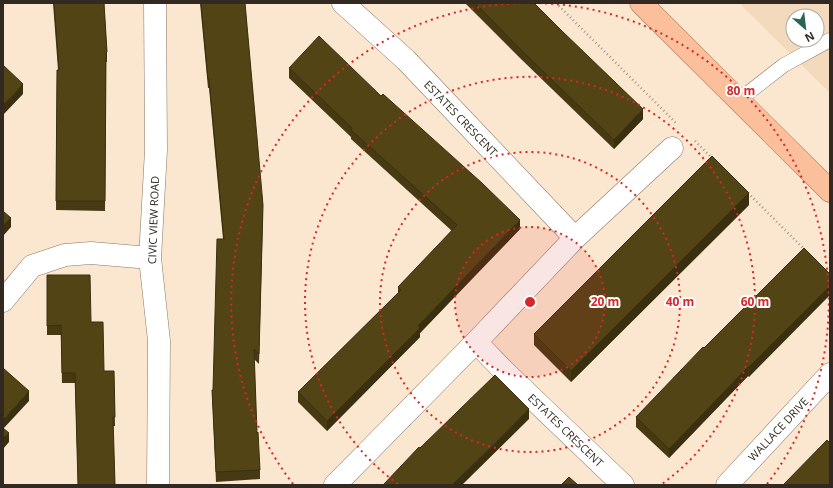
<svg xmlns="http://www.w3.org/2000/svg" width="833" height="488" viewBox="0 0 833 488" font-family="'Open Sans',sans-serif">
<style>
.built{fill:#f3dabd;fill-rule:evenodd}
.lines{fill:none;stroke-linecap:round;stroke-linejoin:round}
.lane-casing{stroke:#8a7763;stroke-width:15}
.street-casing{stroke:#8a7763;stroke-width:23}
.primary-casing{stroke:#b37046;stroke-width:23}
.path{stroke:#a39484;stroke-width:2.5;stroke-dasharray:1 3;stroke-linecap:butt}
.lane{stroke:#fff;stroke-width:14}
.street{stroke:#fff;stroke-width:22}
.primary{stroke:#fbbf9c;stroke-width:22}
.wall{fill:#473a12}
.shaded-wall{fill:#3a300f}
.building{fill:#534415;stroke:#3a300f}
.ring{fill:none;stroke:#d62828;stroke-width:2;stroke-dasharray:2 4}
.labels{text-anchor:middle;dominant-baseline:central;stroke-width:4;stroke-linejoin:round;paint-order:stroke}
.street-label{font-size:11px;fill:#322a22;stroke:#fff}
.centre{fill:#d62828;stroke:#fff;stroke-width:2}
.ring-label{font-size:12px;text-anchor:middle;font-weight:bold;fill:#d62828;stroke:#fff;stroke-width:4;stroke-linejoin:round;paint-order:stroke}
</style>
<rect width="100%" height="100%" fill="#fbe7d0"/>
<path class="built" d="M740 3H830V93L744 8ZM793 16H817V40H793Z"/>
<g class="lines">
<g class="lane-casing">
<path id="lane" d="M739 100 784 65 830 40"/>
</g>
<g class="street-casing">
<path id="street" d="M155 3 156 150 150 258 159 341 158 485
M343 3 406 60 575 238
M3 301 32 266 65 255 91 253 150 258
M476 342 504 371 623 485
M335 485 476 342 575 238 672 148
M727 485 830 374"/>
</g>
<g class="primary-casing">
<path id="primary" d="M641 3 830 191"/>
</g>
<path class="path" d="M556 3 677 124
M695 141 713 159
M748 193 805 250"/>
<use href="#lane" class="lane"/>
<use href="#street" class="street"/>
<use href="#primary" class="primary"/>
</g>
<path class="wall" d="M53 3H104L107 52V62H106L105 211 56 210 57 70H58Z
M200 3H245L263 214 259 364 254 359 257 433 260 470V479L216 482 212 390H213L223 239 209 88H208Z
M465 3H534L643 119 614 149 522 60Z
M289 68 520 229 420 333V337L327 431 298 402V392L398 293V287L452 231 351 139V137L289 78Z
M749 205 571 382 534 345V334Z
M804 248 749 377 748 376 669 458 636 427V417Z
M47 275 91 322 104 371H114L115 426H113L115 485H78L75 383H62L61 335H47Z"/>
<path class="shaded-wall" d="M23 84V94L3 115V105Z
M643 109V119L614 149V140Z
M749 193V205L571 382V371Z
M11 218V227L3 236V226Z
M520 220V229L420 333V337L327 431V421Z
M830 286V295L749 377V367Z
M748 367V376L669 458V449Z
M29 391V401L3 429V420Z
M529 409V419L462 485H452Z
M9 433V442L3 449V439Z"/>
<path class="building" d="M54 3H104L107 52 106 53 105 201H56L57 70H59Z
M201 3H245L263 205 259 354 254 349 257 433 258 432 260 470 216 472 212 390H213L217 239H224L209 79H208Z
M475 3H534L561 30 643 109 614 140 522 51Z
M319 36 381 96 383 94 482 183 520 220 418 326 420 328 327 421 298 392 401 290 398 287 457 225 351 130 352 128 289 68Z
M3 65 23 84 3 105Z
M712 156 749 193 571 371 534 334Z
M3 211 11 218 3 226Z
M804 248 830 274V286L749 367H748L669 449 636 417 703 347 704 348Z
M47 275H90L91 322H103L104 371H114L115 417H113L115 485H78L75 373H62L61 325 47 326Z
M3 368 29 391 3 420Z
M495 375 529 409 452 485H383L419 447 420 448Z
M3 428 9 433 3 439Z
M827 440 830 443V485H783Z
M569 477 578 485H561Z"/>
<circle cx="530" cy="302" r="75" fill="#d62828" fill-opacity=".12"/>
<g class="ring">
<circle cx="530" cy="302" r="75"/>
<circle cx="530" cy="302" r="150"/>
<path d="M398 484A225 225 0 1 1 662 484"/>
<path d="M293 484A299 299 0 0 1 527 3M533 3A299 299 0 0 1 767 484"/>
</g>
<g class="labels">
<g class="street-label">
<text transform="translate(461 118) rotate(46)">ESTATES CRESCENT</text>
<text transform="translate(153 220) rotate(-88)">CIVIC VIEW ROAD</text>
<text transform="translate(778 429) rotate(-47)">WALLACE DRIVE</text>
<text transform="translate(566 430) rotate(44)">ESTATES CRESCENT</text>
</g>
</g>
<circle cx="530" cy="302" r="6" class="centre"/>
<g class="ring-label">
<text x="741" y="95">80 m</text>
<text x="605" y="306">20 m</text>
<text x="680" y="306">40 m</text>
<text x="755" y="306">60 m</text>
</g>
<rect width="833" height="488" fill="none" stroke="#322a22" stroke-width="8"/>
<g transform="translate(805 28) rotate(152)"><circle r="19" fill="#ffffff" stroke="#adaaa7"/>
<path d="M0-3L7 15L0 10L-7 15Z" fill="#266653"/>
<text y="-6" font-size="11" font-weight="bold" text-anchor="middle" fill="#322a22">N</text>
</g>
</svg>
